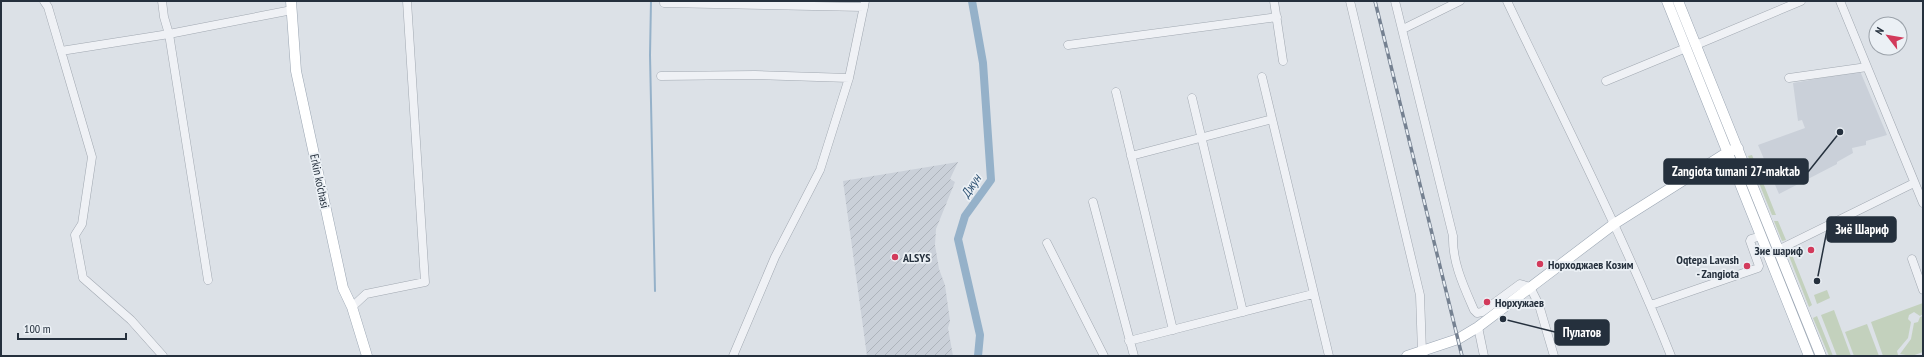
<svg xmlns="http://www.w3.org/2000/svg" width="1924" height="357" viewBox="0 0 1924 357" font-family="'PT Sans Narrow',sans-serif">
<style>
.built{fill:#cad0d9}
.industrial{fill:url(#industrial-furrows)}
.grass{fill:#c3d1bd}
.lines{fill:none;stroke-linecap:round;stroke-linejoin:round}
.stream{stroke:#95b1c9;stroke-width:2}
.canal{stroke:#95b1c9;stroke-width:8}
.minor-casing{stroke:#a1a8b1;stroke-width:9}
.major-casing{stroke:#9ba6b3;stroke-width:11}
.minor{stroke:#eff1f5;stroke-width:8}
.major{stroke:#fff;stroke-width:10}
.rail-casing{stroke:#758191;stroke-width:3.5}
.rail{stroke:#ebf0f5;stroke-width:2;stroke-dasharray:6;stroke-linecap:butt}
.poi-dot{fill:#d23a5b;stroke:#ebf0f5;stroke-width:1.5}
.labels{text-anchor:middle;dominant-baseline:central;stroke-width:3.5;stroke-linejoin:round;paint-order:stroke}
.street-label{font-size:12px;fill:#25303d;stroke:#ebf0f5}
.poi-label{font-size:12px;font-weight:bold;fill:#25303d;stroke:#ebf0f5;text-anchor:start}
.water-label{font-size:13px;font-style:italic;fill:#2e5172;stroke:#ebf0f5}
.leader{fill:none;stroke:#25303d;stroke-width:1.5}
.callout-dot{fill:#25303d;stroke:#ebf0f5;stroke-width:1.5}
.callout{fill:#25303d;stroke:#25303d;stroke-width:1.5}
.callout-label{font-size:13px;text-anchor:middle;font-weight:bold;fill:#fff}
</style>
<defs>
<pattern id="industrial-furrows" width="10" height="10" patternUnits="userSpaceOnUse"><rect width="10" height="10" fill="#cad0d9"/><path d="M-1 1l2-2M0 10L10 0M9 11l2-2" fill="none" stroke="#adb3bb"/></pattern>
</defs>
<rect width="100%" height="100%" fill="#dce1e7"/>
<path class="built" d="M1860 71 1887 135 1866 141V145L1852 148 1853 153 1837 162V164L1779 194 1758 145 1805 128 1802 120 1798 121 1793 83Z"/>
<path class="industrial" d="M958 162 950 179 955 182 936 229 935 245 939 269 945 285 950 321 948 328 953 356H867L843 181Z"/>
<path class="grass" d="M1752 155 1776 215H1772L1748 156Z
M1774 221H1778L1786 240 1782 241Z
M1787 251 1791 252 1812 305 1809 307Z
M1827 290 1830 298 1817 304 1814 295Z
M1923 303V314L1920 316 1914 312 1909 315 1908 319 1911 322 1908 338 1897 351 1898 355 1883 356 1871 322Z
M1834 310 1851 356H1837L1821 315Z
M1817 316 1833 356H1829L1813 318Z
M1923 316V352L1912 356 1900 354 1911 339 1914 323 1918 322 1920 317Z
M1867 324 1879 356H1854L1845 332Z"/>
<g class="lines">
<path class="stream" d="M651 1 650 55 655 291"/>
<path class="canal" d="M972 1 983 63 991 180 965 216 958 239 980 335 978 356"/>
<g class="minor-casing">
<path id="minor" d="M44 1 48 7 61 51 169 34 292 10
M162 1 164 17 169 34 208 280
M1274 1 1283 61
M1350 1 1420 295 1422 352 1424 356
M1395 1 1453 236C1452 262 1464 287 1474 310L1477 313 1482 312 1520 284 1530 287 1539 305 1554 356
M1507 1C1563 119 1623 235 1671 356
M1840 1 1923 203
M664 3 864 7
M1403 29 1460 1
M1068 45 1277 17
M1696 45 1801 1
M61 51 92 157 82 224 75 235 83 278 131 320 163 356
M661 76 755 75 849 78
M1262 77 1329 356
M1789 78 1867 67
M1606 81 1686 48
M1116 92 1173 330
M1192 98 1243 312
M1131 156 1272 119
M1093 202 1134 356
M1047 243 1104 356
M1778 250 1914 183
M1912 259 1923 290
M1651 305 1758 268 1759 266 1750 241 1751 239 1761 236
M352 307 366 294 425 282 407 1
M1478 327 1484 356
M1129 341 1313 294
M733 356 775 257 820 170 849 78 865 1"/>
</g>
<g class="major-casing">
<path id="major" d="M291 1 296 71 343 288 352 307 367 356
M1667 1 1809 356
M1678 1 1821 356
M1407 356 1458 339 1478 327 1614 224 1728 152 1738 148"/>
</g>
<use href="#minor" class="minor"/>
<use href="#major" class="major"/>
<g class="rail-casing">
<path id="rail" d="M1375 1 1462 356"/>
</g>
<use href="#rail" class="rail"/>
</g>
<g class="poi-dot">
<circle cx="1811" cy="250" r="4"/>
<circle cx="895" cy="257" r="4"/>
<circle cx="1540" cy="264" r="4"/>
<circle cx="1747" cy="266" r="4"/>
<circle cx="1487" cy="302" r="4"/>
</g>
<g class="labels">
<g class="street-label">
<text transform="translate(320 181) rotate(78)">Erkin ko'chasi</text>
</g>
<g class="poi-label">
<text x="1803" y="250" text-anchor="end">Зие шариф</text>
<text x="903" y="257">ALSYS</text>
<text x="1739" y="259" text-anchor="end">Oqtepa Lavash<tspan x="1739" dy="14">- Zangiota</tspan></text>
<text x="1548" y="264">Норходжаев Козим</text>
<text x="1495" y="302">Норхужаев</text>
</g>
<g class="water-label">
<text transform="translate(971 186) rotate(-57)">Джун</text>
</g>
</g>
<path class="leader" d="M1840 132L1808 172M1817 281L1827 230M1503 319L1555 332"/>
<g class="callout-dot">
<circle cx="1840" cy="132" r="4"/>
<circle cx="1817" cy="281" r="4"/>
<circle cx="1503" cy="319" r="4"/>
</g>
<g class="callout">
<rect x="1664" y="159" width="144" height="25" rx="4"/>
<rect x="1827" y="217" width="69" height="25" rx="4"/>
<rect x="1555" y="320" width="54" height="25" rx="4"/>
</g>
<g class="callout-label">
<text x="1736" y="176">Zangiota tumani 27-maktab</text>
<text x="1862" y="234">Зиё Шариф</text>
<text x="1582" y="337">Пулатов</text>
</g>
<rect width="1924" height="357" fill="none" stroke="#25303d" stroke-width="4"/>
<g transform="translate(1888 36) rotate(301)"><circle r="19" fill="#ebf0f5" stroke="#9ca3ab"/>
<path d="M0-3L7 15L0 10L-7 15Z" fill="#d23a5b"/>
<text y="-6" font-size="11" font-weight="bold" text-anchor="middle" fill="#25303d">N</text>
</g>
<path d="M18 333v6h108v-6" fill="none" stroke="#25303d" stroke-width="2"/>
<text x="24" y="333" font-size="12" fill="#25303d" stroke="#ebf0f5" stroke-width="3" paint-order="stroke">100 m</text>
</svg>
